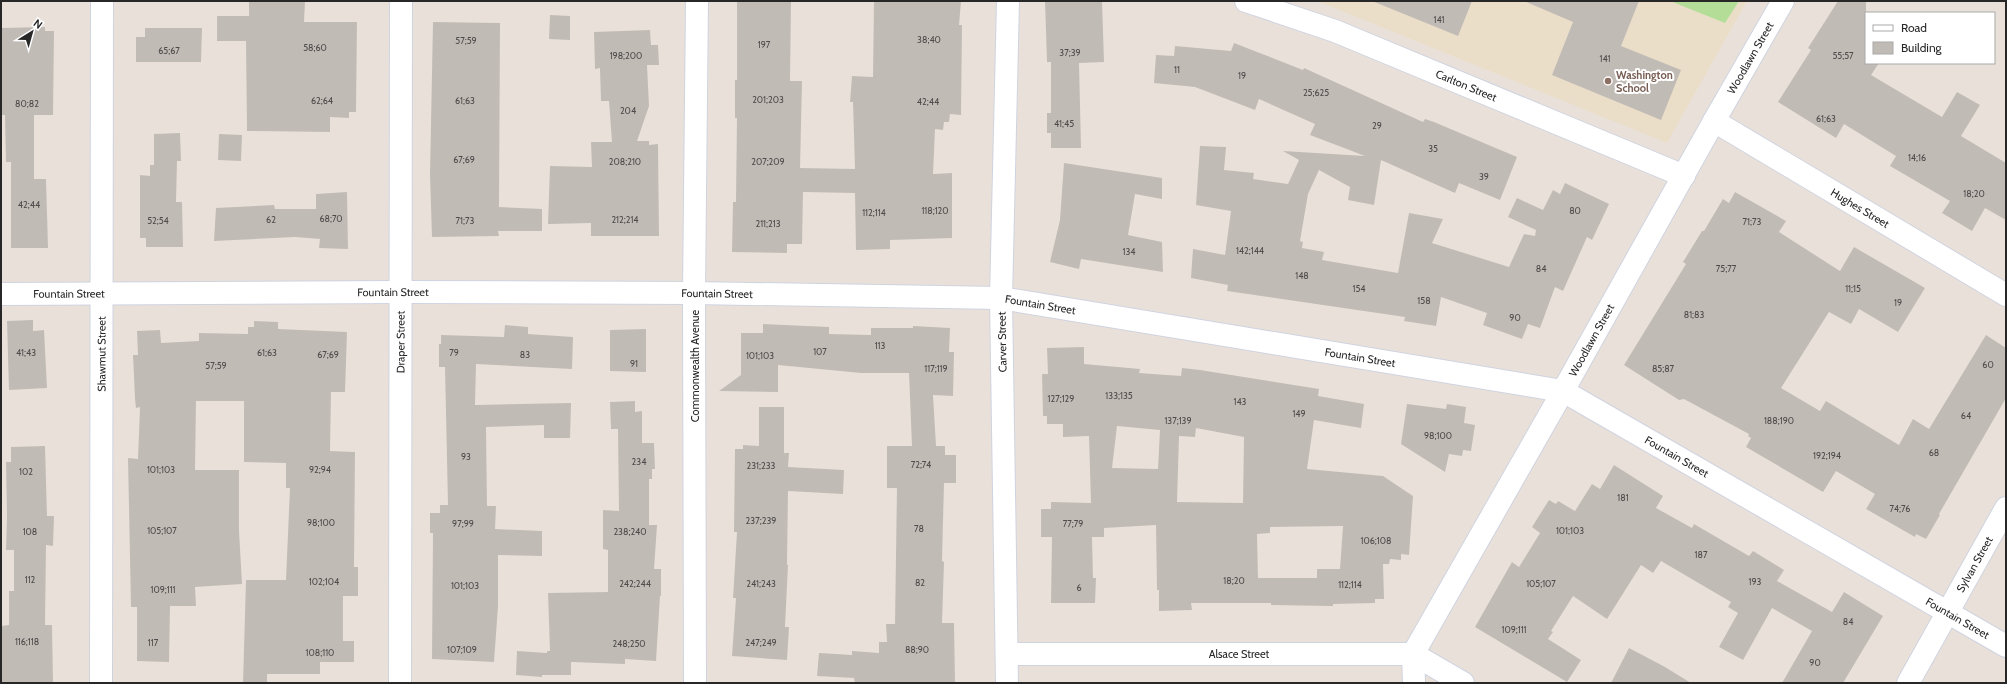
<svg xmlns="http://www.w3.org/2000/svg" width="2007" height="684" viewBox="0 0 2007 684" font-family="Cabin,sans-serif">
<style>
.education{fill:#ebdec9}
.green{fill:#b4de98}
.building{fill:#c1bbb6;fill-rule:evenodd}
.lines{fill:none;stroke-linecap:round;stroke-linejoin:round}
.minor-casing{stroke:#cfd3e0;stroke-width:24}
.tertiary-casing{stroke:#cfd3e0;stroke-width:24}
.minor{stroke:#fff;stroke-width:22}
.tertiary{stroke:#fff;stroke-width:22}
.education-dot{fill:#8d6e63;stroke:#fff;stroke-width:1.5}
.labels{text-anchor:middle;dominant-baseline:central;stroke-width:4;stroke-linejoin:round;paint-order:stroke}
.number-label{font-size:9px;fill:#4e4c4b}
.street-label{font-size:11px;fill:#272727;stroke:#fff}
.education-label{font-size:11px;font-weight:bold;fill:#785e54;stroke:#fff;text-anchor:start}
</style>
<rect width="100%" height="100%" fill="#e9e1d9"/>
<path class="education" d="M1317 1H1747L1667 143Z"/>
<path class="green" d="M1670 1H1739L1725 23Z"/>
<path class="building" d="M249 1H305L304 22H357L356 112H349V118L330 117V132L247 131 246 41H217V16H249Z
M737 1H791L790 81H802L800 168 855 169 853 102H850L852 76 873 77 874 1H961L959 25H962L961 115 950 114 949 122H944L943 130 935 129 933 174 952 173V238L890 240V249L856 250 855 193 803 192 802 244H787V253L732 252 733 202H736L737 118H735V80H737Z
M1045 1H1102L1104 62 1079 63 1081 148H1051V133H1047V113H1051V62H1047Z
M1372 1H1472L1458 36Z
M1524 1H1639L1621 46 1681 70 1661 120 1552 75 1573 22Z
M1838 1H1866V63H1879L1871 75 1942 117 1957 92 1980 105 1961 136 2006 163V220L1985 208 1972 231 1942 213 1950 201 1890 166 1896 156 1844 124 1836 138 1778 102 1811 50 1808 48Z
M550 15 570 16V40L549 39Z
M433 22 500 23 499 207 542 209V231H498L499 236 432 237 430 175Z
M45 27V31H54L53 115H34V179H46L48 248H11V162H6L5 115H1V28Z
M145 28H202L201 62H136V37H145Z
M650 30 651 45H658L659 65H647L649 106 637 141H649V145L658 144 659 236H591V223L548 224 550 166 592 167 591 142H612L609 101H601L600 68 595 69 594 32Z
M1234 43 1303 70 1304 68 1423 122 1425 119 1434 122 1517 157 1500 200 1459 183 1455 193 1381 160 1374 205 1348 200 1350 187 1319 170 1308 194 1300 241 1303 242 1302 248 1324 252 1322 260 1398 273 1409 213 1443 219 1432 243 1509 267 1524 234 1535 236 1536 230 1508 217 1517 198 1543 210 1553 190 1560 194 1565 183 1609 204 1592 240 1587 237 1563 291 1555 287 1540 328 1528 324 1522 339 1483 325 1487 313 1441 297 1436 326 1404 321 1405 317 1227 291 1228 285 1191 278 1193 249 1225 255 1231 211 1196 205 1200 146 1226 147 1224 170 1254 173 1253 179 1288 184 1299 160 1283 151 1365 156 1310 135 1315 124 1259 99 1255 110 1195 87 1154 83 1156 55 1174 56 1175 46 1231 51Z
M180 133 181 161H177L176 202H182L183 247H146V238H140V175L150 176V165H154V134Z
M219 134 242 135 241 161 218 160Z
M1064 163 1162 178V199L1135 194 1128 235 1162 242 1163 272 1081 259 1079 269 1050 262 1060 220Z
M347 192 348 249 319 248 320 239 295 237 214 241 216 208 274 205 275 209H316V194Z
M1735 192 1786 221 1779 232 1840 271 1854 247 1925 288 1898 332 1859 309 1851 324 1829 312 1781 388 1820 411 1826 401 1899 445 1913 419 1929 429 1986 335 2006 348V398L1939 514 1940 515 1926 539 1916 534 1915 537 1866 509 1875 494 1836 471 1823 492 1746 447 1751 438 1748 436 1749 434 1684 399 1679 400 1624 365 1686 264 1683 262 1702 231H1704L1723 199 1729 203Z
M33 320V331L44 330 47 388 9 390 7 321Z
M254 321 278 322V329L347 332 345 392H331L330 451 355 452 354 567H358V596H343V641H354V662H320V674H267V683H243L246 580H286L290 488H286V463L244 462V401H196L195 470H239V531L242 584 195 587 196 606H170L169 662 137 661V607H131L128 458 138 459 140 407 136 408 135 399 133 355H138L137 331 160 330 161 343 199 341V333L248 334V327H254Z
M763 324 829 327V334L871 335V328H913V326L950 328 949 352H954L953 396 933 395 936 446H945V455H956V483H944L942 561 944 562 942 623H954L955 683H855L854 678 817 676 819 653 852 655V651L879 653V642H887L886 624H895L897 488H887V446H912L909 373H861L778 365V392L719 391 741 375V333H763Z
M505 325 528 327V334L573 337 572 369 476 364 475 405 571 403 570 438H544V425L486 427 487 506H496L495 529 542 531V556L498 555V606L494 662 432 659 433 533H430V513H440V505H448L445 367H439V344H441V335L504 337Z
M646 329V372L610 371V330Z
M1084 347V364L1140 369 1139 373 1181 376 1182 368 1200 370 1319 389 1318 396 1364 404 1361 428 1314 420 1307 469 1383 476 1413 496 1409 555 1401 554V560L1390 559 1389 564H1383L1384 599H1375V603L1333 604V606L1271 605V603H1191L1192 610 1159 611V590H1157L1156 525 1104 528V537H1092L1093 578H1096L1095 603H1051L1052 537H1041V509H1051V502L1091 503 1089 436 1063 437V424H1047V416H1043L1042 374H1048L1047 348ZM1117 426 1160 430 1158 469 1112 468ZM1196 428 1244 437 1243 503 1177 502 1179 436 1195 437ZM1343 526 1340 569H1317V578H1258L1257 534 1270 533V527Z
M635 401V412L642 411V443H654L655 469H652V479H649V525H657L654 569H661V596H660L656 661 625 659V664L571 662V675H542V677L516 675 517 651 547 653V651H550L548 593 608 592V550L603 549V510L619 511 618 429H611L610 402Z
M1407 404 1446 409 1447 404 1466 407 1464 423 1475 425 1471 451 1463 450 1462 456 1449 454 1445 472 1401 444Z
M759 407H784V453H789L788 467 844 470 843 494 788 491 787 565H788L785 627H789L787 660 732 656 736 598H733L737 532H734L735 449H743V445L759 446Z
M45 446 47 516H54L53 546 46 545 45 625H52L53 683H1V626L9 625V591H14V550H6L7 515 6 462H11V447Z
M1614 465 1663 496 1656 508 1692 528 1694 524 1749 556 1753 551 1784 570 1777 581 1832 612 1844 592 1883 616 1843 683H1782L1812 631 1772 608 1743 660 1719 647 1738 613 1728 607 1731 602 1661 561 1653 573 1641 565 1607 619 1573 596 1551 631 1553 632 1548 639 1581 660 1567 682 1475 627 1512 562 1519 567 1540 533 1532 527 1549 500 1556 504 1558 501 1575 511 1592 484 1600 489Z
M1629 648 1665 667 1691 683H1611Z"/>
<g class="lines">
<g class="minor-casing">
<g id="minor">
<path id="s1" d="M1246 1 1335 31 1684 176"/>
<path id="s2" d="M1714 121 2006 295"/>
<path id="s3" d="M1008 654H1413L1463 683"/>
<path id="s4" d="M101 683 102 1"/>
<path id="s5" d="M400 683 401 1"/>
<path d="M1007 683 1001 298 1008 1"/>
<path id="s6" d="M1414 683 1413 654 1563 391 1714 121 1783 1"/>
<path id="s7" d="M1908 683 2006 508"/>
</g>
</g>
<g class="tertiary-casing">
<g id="tertiary">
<path id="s8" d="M1 294 401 292 694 293 1001 298 1563 391 2006 646"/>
<path d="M695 683 694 293 697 1"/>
</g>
</g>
<use href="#minor" class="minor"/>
<use href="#tertiary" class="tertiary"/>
</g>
<circle class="education-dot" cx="1608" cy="81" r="4"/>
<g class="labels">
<g class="number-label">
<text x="1439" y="19">141</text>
<text x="929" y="39">38;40</text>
<text x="466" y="40">57;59</text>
<text x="764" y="44">197</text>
<text x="315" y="47">58;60</text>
<text x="169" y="50">65;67</text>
<text x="1070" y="52">37;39</text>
<text x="626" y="55">198;200</text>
<text x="1843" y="55">55;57</text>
<text x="1605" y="58">141</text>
<text x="1177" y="69">11</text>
<text x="1242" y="75">19</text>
<text x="1316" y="92">25;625</text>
<text x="768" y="99">201;203</text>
<text x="322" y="100">62;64</text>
<text x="465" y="100">61;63</text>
<text x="928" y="101">42;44</text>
<text x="27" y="103">80;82</text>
<text x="628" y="110">204</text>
<text x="1826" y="118">61;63</text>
<text x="1064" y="123">41;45</text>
<text x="1377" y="125">29</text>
<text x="1433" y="148">35</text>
<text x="1917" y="157">14;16</text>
<text x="464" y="159">67;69</text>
<text x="625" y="161">208;210</text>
<text x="768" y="161">207;209</text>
<text x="1484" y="176">39</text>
<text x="1974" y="193">18;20</text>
<text x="29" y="204">42;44</text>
<text x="935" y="210">118;120</text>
<text x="1575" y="210">80</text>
<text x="874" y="212">112;114</text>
<text x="331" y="218">68;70</text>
<text x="271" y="219">62</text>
<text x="625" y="219">212;214</text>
<text x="158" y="220">52;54</text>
<text x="465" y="220">71;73</text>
<text x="1752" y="221">71;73</text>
<text x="768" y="223">211;213</text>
<text x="1250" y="250">142;144</text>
<text x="1129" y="251">134</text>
<text x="1541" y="268">84</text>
<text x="1726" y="268">75;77</text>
<text x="1302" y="275">148</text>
<text x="1359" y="288">154</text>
<text x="1853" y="288">11;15</text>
<text x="1424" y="300">158</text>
<text x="1898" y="302">19</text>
<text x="1694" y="314">81;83</text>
<text x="1515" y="317">90</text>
<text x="880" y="345">113</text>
<text x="820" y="351">107</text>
<text x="26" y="352">41;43</text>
<text x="267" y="352">61;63</text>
<text x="454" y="352">79</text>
<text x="328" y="354">67;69</text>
<text x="525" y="354">83</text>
<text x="760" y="355">101;103</text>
<text x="634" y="363">91</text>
<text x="1988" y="364">60</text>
<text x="216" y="365">57;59</text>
<text x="936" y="368">117;119</text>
<text x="1663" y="368">85;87</text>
<text x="1119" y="395">133;135</text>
<text x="1061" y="398">127;129</text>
<text x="1240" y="401">143</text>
<text x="1299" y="413">149</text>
<text x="1966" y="415">64</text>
<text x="1178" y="420">137;139</text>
<text x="1779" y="420">188;190</text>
<text x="1438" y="435">98;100</text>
<text x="1934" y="452">68</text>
<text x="1827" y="455">192;194</text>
<text x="466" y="456">93</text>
<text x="639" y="461">234</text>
<text x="921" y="464">72;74</text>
<text x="761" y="465">231;233</text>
<text x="161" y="469">101;103</text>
<text x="320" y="469">92;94</text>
<text x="26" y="471">102</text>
<text x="1623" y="497">181</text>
<text x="1900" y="508">74;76</text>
<text x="761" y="520">237;239</text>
<text x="321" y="522">98;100</text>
<text x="463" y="523">97;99</text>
<text x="1073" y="523">77;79</text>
<text x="919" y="528">78</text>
<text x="162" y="530">105;107</text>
<text x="1570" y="530">101;103</text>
<text x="30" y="531">108</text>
<text x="630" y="531">238;240</text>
<text x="1376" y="540">106;108</text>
<text x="1701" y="554">187</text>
<text x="30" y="579">112</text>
<text x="1234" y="580">18;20</text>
<text x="324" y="581">102;104</text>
<text x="1755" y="581">193</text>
<text x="920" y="582">82</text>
<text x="635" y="583">242;244</text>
<text x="761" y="583">241;243</text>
<text x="1541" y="583">105;107</text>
<text x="1350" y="584">112;114</text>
<text x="465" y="585">101;103</text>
<text x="1079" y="587">6</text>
<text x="163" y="589">109;111</text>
<text x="1848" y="621">84</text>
<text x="1514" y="629">109;111</text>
<text x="27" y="641">116;118</text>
<text x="153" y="642">117</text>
<text x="761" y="642">247;249</text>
<text x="629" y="643">248;250</text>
<text x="462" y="649">107;109</text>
<text x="917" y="649">88;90</text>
<text x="320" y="652">108;110</text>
<text x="1815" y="662">90</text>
</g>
<g class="street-label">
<text stroke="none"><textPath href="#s6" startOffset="714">Woodlawn Street</textPath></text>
<text stroke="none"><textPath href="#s1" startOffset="236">Carlton Street</textPath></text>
<text stroke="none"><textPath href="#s2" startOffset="170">Hughes Street</textPath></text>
<text stroke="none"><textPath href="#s8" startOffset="392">Fountain Street</textPath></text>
<text stroke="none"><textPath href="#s8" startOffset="716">Fountain Street</textPath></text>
<text stroke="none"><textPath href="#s8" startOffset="68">Fountain Street</textPath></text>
<text stroke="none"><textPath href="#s8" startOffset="1040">Fountain Street</textPath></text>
<text stroke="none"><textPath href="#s6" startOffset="390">Woodlawn Street</textPath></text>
<text stroke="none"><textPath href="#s5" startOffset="341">Draper Street</textPath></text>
<text transform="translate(1002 342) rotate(-91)">Carver Street</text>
<text stroke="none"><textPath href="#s4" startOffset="329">Shawmut Street</textPath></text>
<text stroke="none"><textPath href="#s8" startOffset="1364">Fountain Street</textPath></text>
<text transform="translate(695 366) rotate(-90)">Commonwealth Avenue</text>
<text stroke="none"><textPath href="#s8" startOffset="1701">Fountain Street</textPath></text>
<text stroke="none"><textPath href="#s7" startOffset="136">Sylvan Street</textPath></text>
<text stroke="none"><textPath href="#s8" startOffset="2025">Fountain Street</textPath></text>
<text stroke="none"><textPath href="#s3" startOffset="231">Alsace Street</textPath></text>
</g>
<g class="education-label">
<text x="1616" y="75">Washington<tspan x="1616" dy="13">School</tspan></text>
</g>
</g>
<rect width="2007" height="684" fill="none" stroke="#272727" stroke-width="4"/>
<rect x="1865" y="12" width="130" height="52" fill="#ffffff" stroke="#a9a9a9"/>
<rect x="1873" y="25" width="20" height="6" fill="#ffffff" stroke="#a9a9a9"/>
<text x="1901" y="32" font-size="12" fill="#272727">Road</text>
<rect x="1873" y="42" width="20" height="12" fill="#c1bbb6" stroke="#a9a9a9"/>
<text x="1901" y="52" font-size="12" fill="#272727">Building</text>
<g transform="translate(32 32) rotate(37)" stroke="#ffffff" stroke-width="3" paint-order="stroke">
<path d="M0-3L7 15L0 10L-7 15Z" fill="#272727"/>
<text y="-6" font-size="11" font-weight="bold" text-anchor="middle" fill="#272727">N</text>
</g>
</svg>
